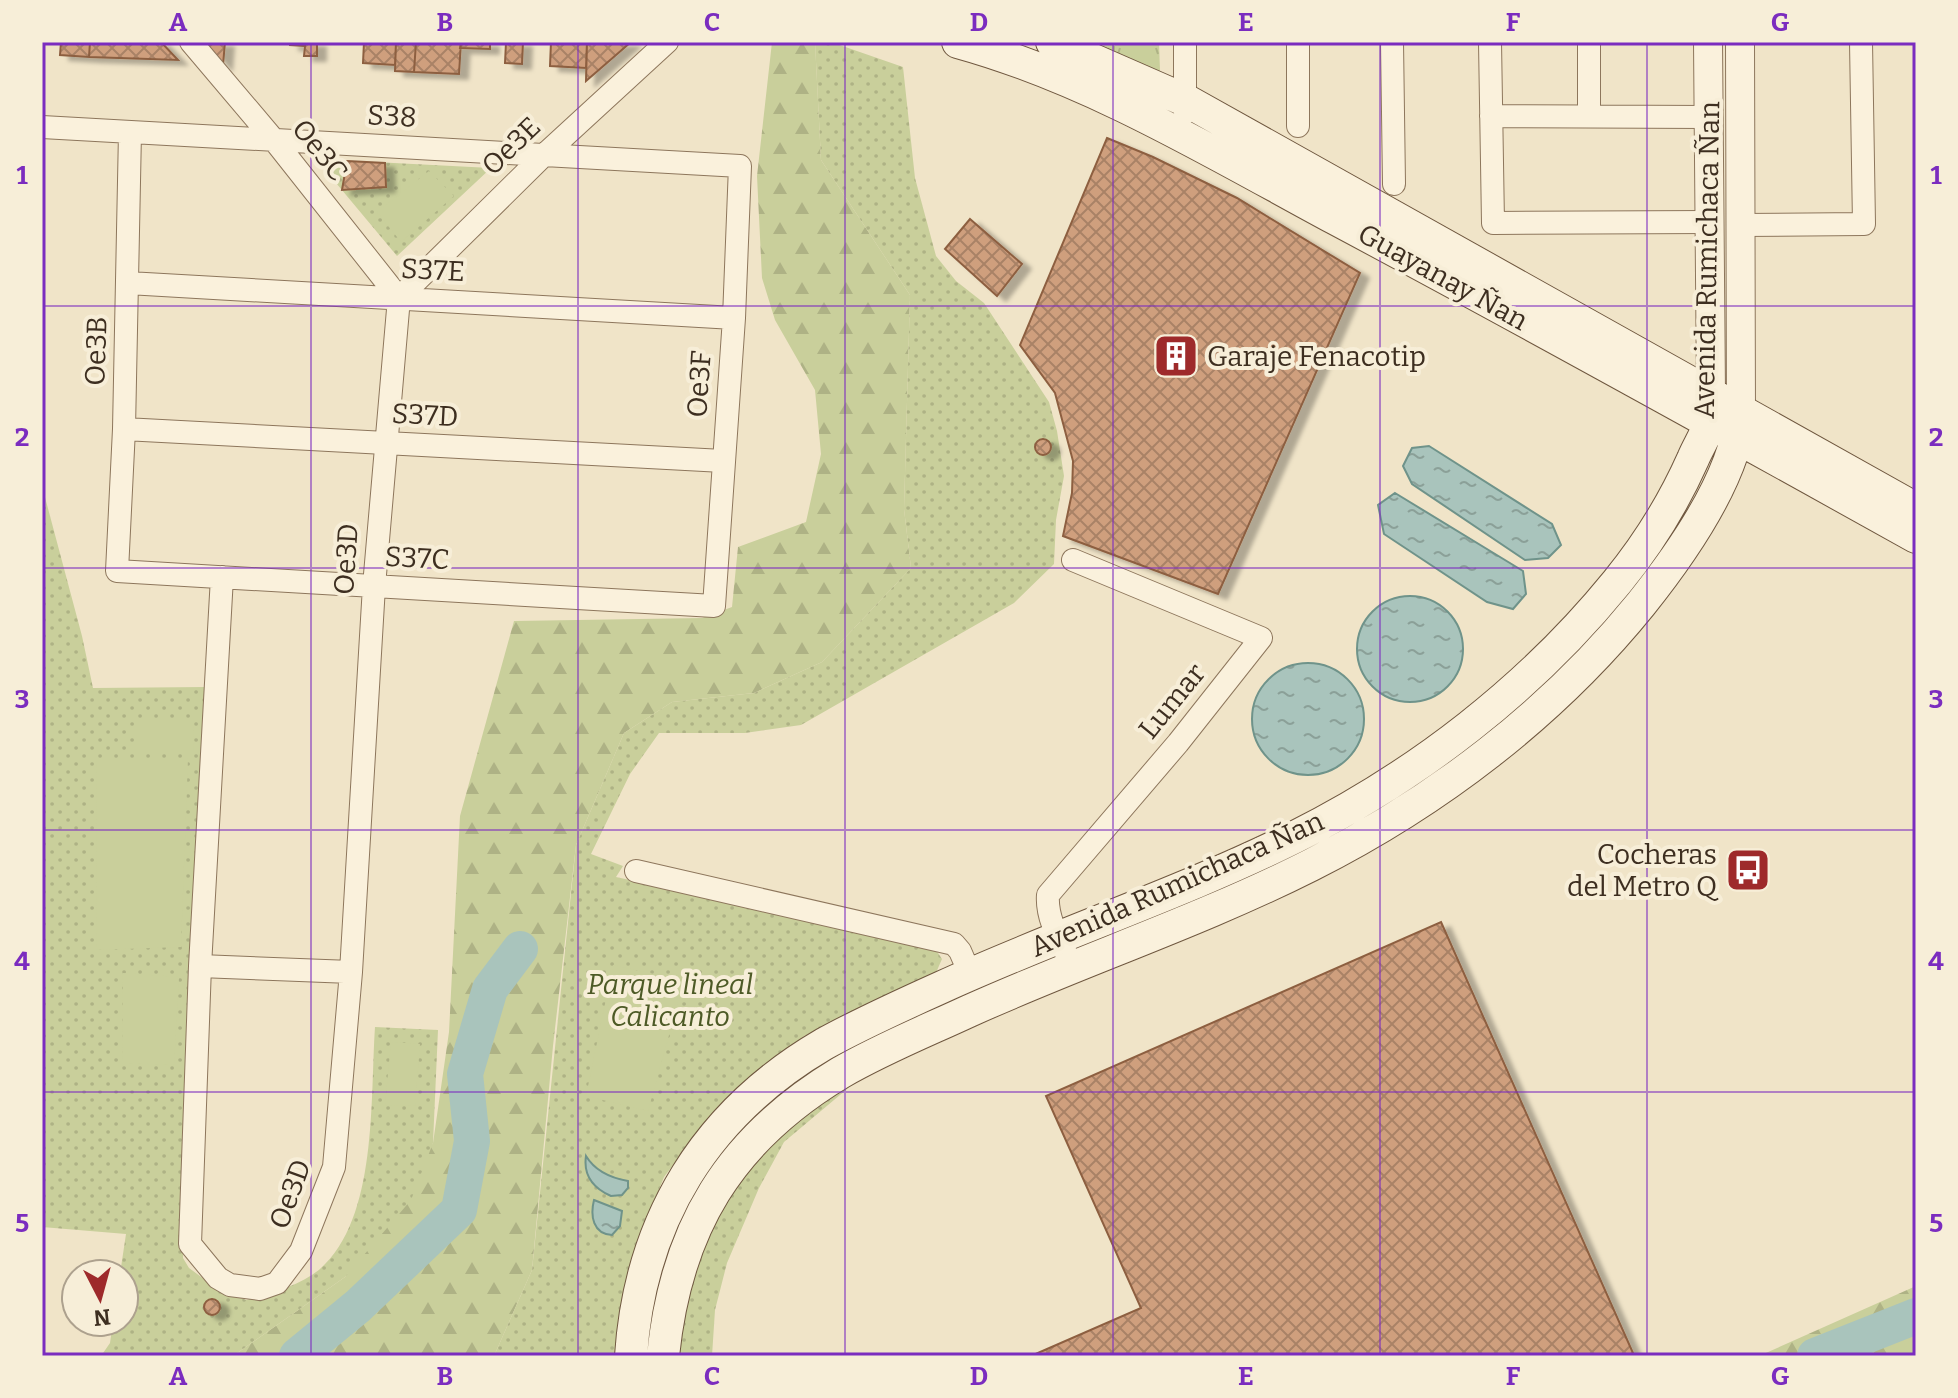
<svg xmlns="http://www.w3.org/2000/svg" width="1958" height="1398" viewBox="0 0 1958 1398" font-family="Bitter,serif">
<style>
.grass{fill:url(#grass-tufts)}
.forest{fill:url(#forest-firs)}
.park{fill:url(#park-dots)}
.garden{fill:#c9cf9b}
.water{fill:url(#water-ripples);stroke:#6f938a;stroke-width:2}
.lines{fill:none;stroke-linecap:round;stroke-linejoin:round}
.river{stroke:#a9c4bc;stroke-width:36}
.building{fill:url(#building-cross-hatch);stroke:#8d5f41;stroke-width:2;filter:url(#shadow)}
.minor-casing{stroke:#8d765c;stroke-width:24}
.tertiary-casing{stroke:#8d765c;stroke-width:30}
.secondary-casing{stroke:#6f573f;stroke-width:34}
.minor{stroke:#faf1dc;stroke-width:22}
.tertiary{stroke:#faf1dc;stroke-width:28}
.secondary{stroke:#faf1dc;stroke-width:32}
.grid{fill:none;stroke:#7b2cbf;stroke-width:2;stroke-opacity:0.55}
.labels{text-anchor:middle;dominant-baseline:central;stroke-width:8;stroke-linejoin:round;paint-order:stroke}
.street-label{font-size:28px;fill:#3d2e20;stroke:#f7eed8}
.poi-label{font-size:28px;fill:#3d2e20;stroke:#f7eed8;text-anchor:start}
.park-label{font-size:28px;font-style:italic;fill:#4d5a26;stroke:#f7eed8}
.neatline{fill:none;stroke:#7b2cbf;stroke-width:3}
.grid-label{font-size:26px;text-anchor:middle;font-weight:bold;fill:#7b2cbf}
</style>
<defs>
<pattern id="grass-tufts" width="24" height="20" patternUnits="userSpaceOnUse" patternTransform="scale(2)"><rect width="24" height="20" fill="#c9cf9b"/><path d="M3 7l-1-3M5 7V3M7 7l1-3M15 17l-1-3M17 17v-4M19 17l1-3" fill="none" stroke="#aeb285"/></pattern>
<pattern id="forest-firs" width="22" height="20" patternUnits="userSpaceOnUse" patternTransform="scale(2)"><rect width="22" height="20" fill="#c9cf9b"/><path d="M5 1l3.5 6h-7zM16 11l3.5 6h-7z" fill="#aeb285"/></pattern>
<pattern id="park-dots" width="8" height="8" patternUnits="userSpaceOnUse" patternTransform="scale(2)"><rect width="8" height="8" fill="#c9cf9b"/><path d="M2 2h.1M6 6h.1" fill="none" stroke="#aeb285" stroke-width="1.8" stroke-linecap="round"/></pattern>
<pattern id="water-ripples" width="26" height="14" patternUnits="userSpaceOnUse" patternTransform="scale(2)"><rect width="26" height="14" fill="#a9c4bc"/><path d="M2 4q2-2 4 0t4 0M15 11q2-2 4 0t4 0" fill="none" stroke="#8ba098"/></pattern>
<pattern id="building-cross-hatch" width="8" height="8" patternUnits="userSpaceOnUse" patternTransform="scale(2)"><rect width="8" height="8" fill="#cf9f7d"/><path d="M0 0l8 8M0 8l8-8" fill="none" stroke="#a98266"/></pattern>
<filter id="shadow"><feDropShadow dx="9" dy="5" stdDeviation="2" flood-color="#0004"/></filter>
</defs>
<rect width="100%" height="100%" fill="#f0e4c8"/>
<path class="grass" d="M1088 42H1159L1160 71Z"/>
<path class="forest" d="M772 42H815L821 160 910 295 904 509 911 568 822 662 754 693 672 702 624 733 576 845 553 1046 532 1270 494 1356H233L345 1277 433 1143 449 1032 460 816 514 621 702 618 732 607 738 547 806 522 821 454 815 390 775 320 762 278 757 176Z
M1916 1286V1356H1759Z"/>
<path class="park" d="M815 42H831L903 67 915 178 936 256 956 281 984 303 1049 402 1057 431 1064 476 1056 520 1054 564 1014 603 801 725 745 733H659L630 774 591 854 623 866 616 877 934 947 942 959 935 975 916 987 804 1036 737 1089 696 1135 664 1177 634 1252 620 1308 619 1356H494L532 1270 576 845 624 733 672 702 754 693 822 662 911 568 904 509 910 295 821 160Z
M316 159 491 168 397 256Z
M42 486 82 636 93 688 205 687 189 970 183 1258 189 1268 204 1279 246 1300C271 1293 300 1286 320 1269 378 1218 370 1099 375 1027L438 1030 433 1143 411 1200 345 1277 233 1356H101L110 1343 113 1322H124V1274H120L126 1234 42 1227Z
M859 1079 784 1142 759 1188 727 1263 715 1310 712 1356H678C678 1305 701 1238 727 1194 747 1161 799 1113 831 1091 839 1086 850 1083 859 1079Z"/>
<path class="garden" d="M429 171 454 196 401 242 377 212Z
M137 721H194L193 750H137Z
M97 758H188L181 947 96 950Z
M613 965 684 981 648 1111 586 1096Z
M123 973 179 977 174 1065 122 1063Z
M391 1042 420 1044 415 1106 385 1105Z"/>
<path class="water" d="M1429 446 1552 524 1561 545 1548 558 1525 560 1412 484 1403 466 1412 448Z
M1395 493 1523 571 1526 594 1513 609 1487 602 1384 534 1378 505Z
M1357 649a53 53 0 1 1 106 0a53 53 0 1 1-106 0Z
M1252 719a56 56 0 1 1 112 0a56 56 0 1 1-112 0Z
M586 1156C595 1171 611 1178 628 1181V1188L622 1195 611 1196C593 1188 583 1176 586 1156Z
M594 1200 622 1211 620 1226 612 1235C593 1234 590 1216 594 1200Z"/>
<g class="lines">
<path class="river" d="M297 1356 358 1306 459 1210 472 1141 465 1074 490 989 520 949
M1815 1356 1916 1316"/>
</g>
<path class="building" d="M61 42H90L89 57 60 55Z
M90 42H161L178 60 89 57Z
M203 42H225L223 65Z
M290 42H317V56H304L305 46 290 45Z
M364 42H396L395 65 363 63Z
M396 42H416L414 72 395 71Z
M416 42H461L459 74 414 72Z
M461 42H490V49L460 48Z
M506 42H523L522 64 505 63Z
M551 42H587L586 68 550 66Z
M587 42H631L586 81Z
M1107 138 1153 157 1237 198 1360 273 1218 594 1063 536 1072 493 1073 461 1055 393 1020 345Z
M347 161 385 163 386 187 342 190Z
M970 219 1022 264 997 296 945 249Z
M1035 447a8 8 0 1 1 16 0a8 8 0 1 1-16 0Z
M1441 922 1633 1353 1626 1356H1031L1141 1308 1046 1096Z
M204 1307a8 8 0 1 1 16 0a8 8 0 1 1-16 0Z"/>
<g class="lines">
<g class="minor-casing">
<path id="minor" d="M191 42 274 140 399 298
M1392 42 1394 184
M1490 42 1493 223 1710 222
M1589 42V116
M1185 113V42
M1491 116 1709 117
M1298 126V42
M42 127C275 140 507 153 740 166L734 318 714 606 117 571 124 429 130 132
M1740 225 1864 224 1861 42
M128 283 734 318
M399 298 544 155 667 42
M124 429 723 461
M222 577 200 966 190 1244 218 1278 230 1285 260 1289 277 1283 301 1251 334 1167 351 972 374 586 399 298
M636 871 954 944 960 951 970 974
M200 966 351 972
M1073 967C1062 944 1046 920 1048 895L1178 743 1261 638 1073 560"/>
</g>
<g class="tertiary-casing">
<path id="tertiary" d="M1708 42 1711 393
M1740 42 1741 412"/>
</g>
<g class="secondary-casing">
<path id="secondary" d="M958 42C1092 79 1215 154 1336 219 1531 323 1724 430 1916 537
M1052 42 1187 101 1916 509
M631 1356C640 1220 706 1113 824 1044 862 1023 902 1005 942 987 1058 934 1180 894 1295 837 1417 776 1530 689 1617 582 1648 544 1673 504 1693 459 1698 447 1706 435 1709 424 1711 414 1710 403 1711 393
M663 1356C676 1228 729 1140 840 1073 881 1049 926 1031 969 1011 1082 960 1200 921 1311 865 1436 802 1552 714 1641 604 1681 554 1736 477 1741 412"/>
</g>
<use href="#minor" class="minor"/>
<use href="#tertiary" class="tertiary"/>
<use href="#secondary" class="secondary"/>
</g>
<path class="grid" d="M311 42V1356M578 42V1356M845 42V1356M1113 42V1356M1380 42V1356M1647 42V1356M42 306H1916M42 568H1916M42 830H1916M42 1092H1916"/>
<defs>
<g id="building-square" transform="scale(2.3)"><rect x="-9" y="-9" width="18" height="18" rx="4" fill="#9e2a2b" stroke="#f7eed8"/><path d="M-4-6H4V6H1V3H-1V6H-4ZM-2.5-4.3h1.7v1.8h-1.7ZM.8-4.3h1.7v1.8H.8ZM-2.5-1h1.7V.8h-1.7ZM.8-1h1.7V.8H.8Z" fill="#fff"/></g>
<g id="bus-square" transform="scale(2.3)"><rect x="-9" y="-9" width="18" height="18" rx="4" fill="#9e2a2b" stroke="#f7eed8"/><path d="M-5-6H5V4H4V6H2V4H-2V6H-4V4H-5ZM-3.5-4V0h7V-4ZM-3.5 1.2v1.5H-2V1.2ZM2 1.2v1.5H3.5V1.2Z" fill="#fff"/></g>
</defs>
<g fill-rule="evenodd">
<use href="#building-square" x="1176" y="356"/>
<use href="#bus-square" x="1748" y="870"/>
</g>
<g class="labels">
<g class="street-label">
<text transform="translate(392 116) rotate(3)">S38</text>
<text transform="translate(511 146) rotate(-44)">Oe3E</text>
<text transform="translate(320 150) rotate(51)">Oe3C</text>
<text transform="translate(1707 260) rotate(-89)">Avenida Rumichaca Ñan</text>
<text transform="translate(433 270) rotate(3)">S37E</text>
<text transform="translate(1443 277) rotate(29)">Guayanay Ñan</text>
<text transform="translate(96 351) rotate(-88)">Oe3B</text>
<text transform="translate(699 384) rotate(-86)">Oe3F</text>
<text transform="translate(425 415) rotate(3)">S37D</text>
<text transform="translate(417 558) rotate(3)">S37C</text>
<text transform="translate(346 559) rotate(-86)">Oe3D</text>
<text transform="translate(1172 701) rotate(-51)">Lumar</text>
<text transform="translate(1177 884) rotate(-24)">Avenida Rumichaca Ñan</text>
<text transform="translate(290 1194) rotate(-70)">Oe3D</text>
</g>
<g class="poi-label">
<text x="1207" y="356">Garaje Fenacotip</text>
<text x="1717" y="854" text-anchor="end">Cocheras<tspan x="1717" dy="32">del Metro Q</tspan></text>
</g>
<g class="park-label">
<text x="670" y="984">Parque lineal<tspan x="670" dy="32">Calicanto</tspan></text>
</g>
</g>
<rect width="1958" height="1398" fill="none" stroke="#f7eed8" stroke-width="88"/>
<g transform="translate(100 1298) rotate(174)"><circle r="38" fill="#f7eed8" stroke="#ada18e" stroke-width="2"/>
<path d="M0-6L14 30L0 20L-14 30Z" fill="#9e2a2b"/>
<text y="-12" font-size="22" font-weight="bold" text-anchor="middle" fill="#3d2e20">N</text>
</g>
<rect x="44" y="44" width="1870" height="1310" class="neatline"/>
<g class="grid-label">
<text x="178" y="31">A</text>
<text x="445" y="31">B</text>
<text x="712" y="31">C</text>
<text x="979" y="31">D</text>
<text x="1246" y="31">E</text>
<text x="1513" y="31">F</text>
<text x="1780" y="31">G</text>
<text x="22" y="184">1</text>
<text x="1936" y="184">1</text>
<text x="22" y="446">2</text>
<text x="1936" y="446">2</text>
<text x="22" y="708">3</text>
<text x="1936" y="708">3</text>
<text x="22" y="970">4</text>
<text x="1936" y="970">4</text>
<text x="22" y="1232">5</text>
<text x="1936" y="1232">5</text>
<text x="178" y="1385">A</text>
<text x="445" y="1385">B</text>
<text x="712" y="1385">C</text>
<text x="979" y="1385">D</text>
<text x="1246" y="1385">E</text>
<text x="1513" y="1385">F</text>
<text x="1780" y="1385">G</text>
</g>
</svg>
